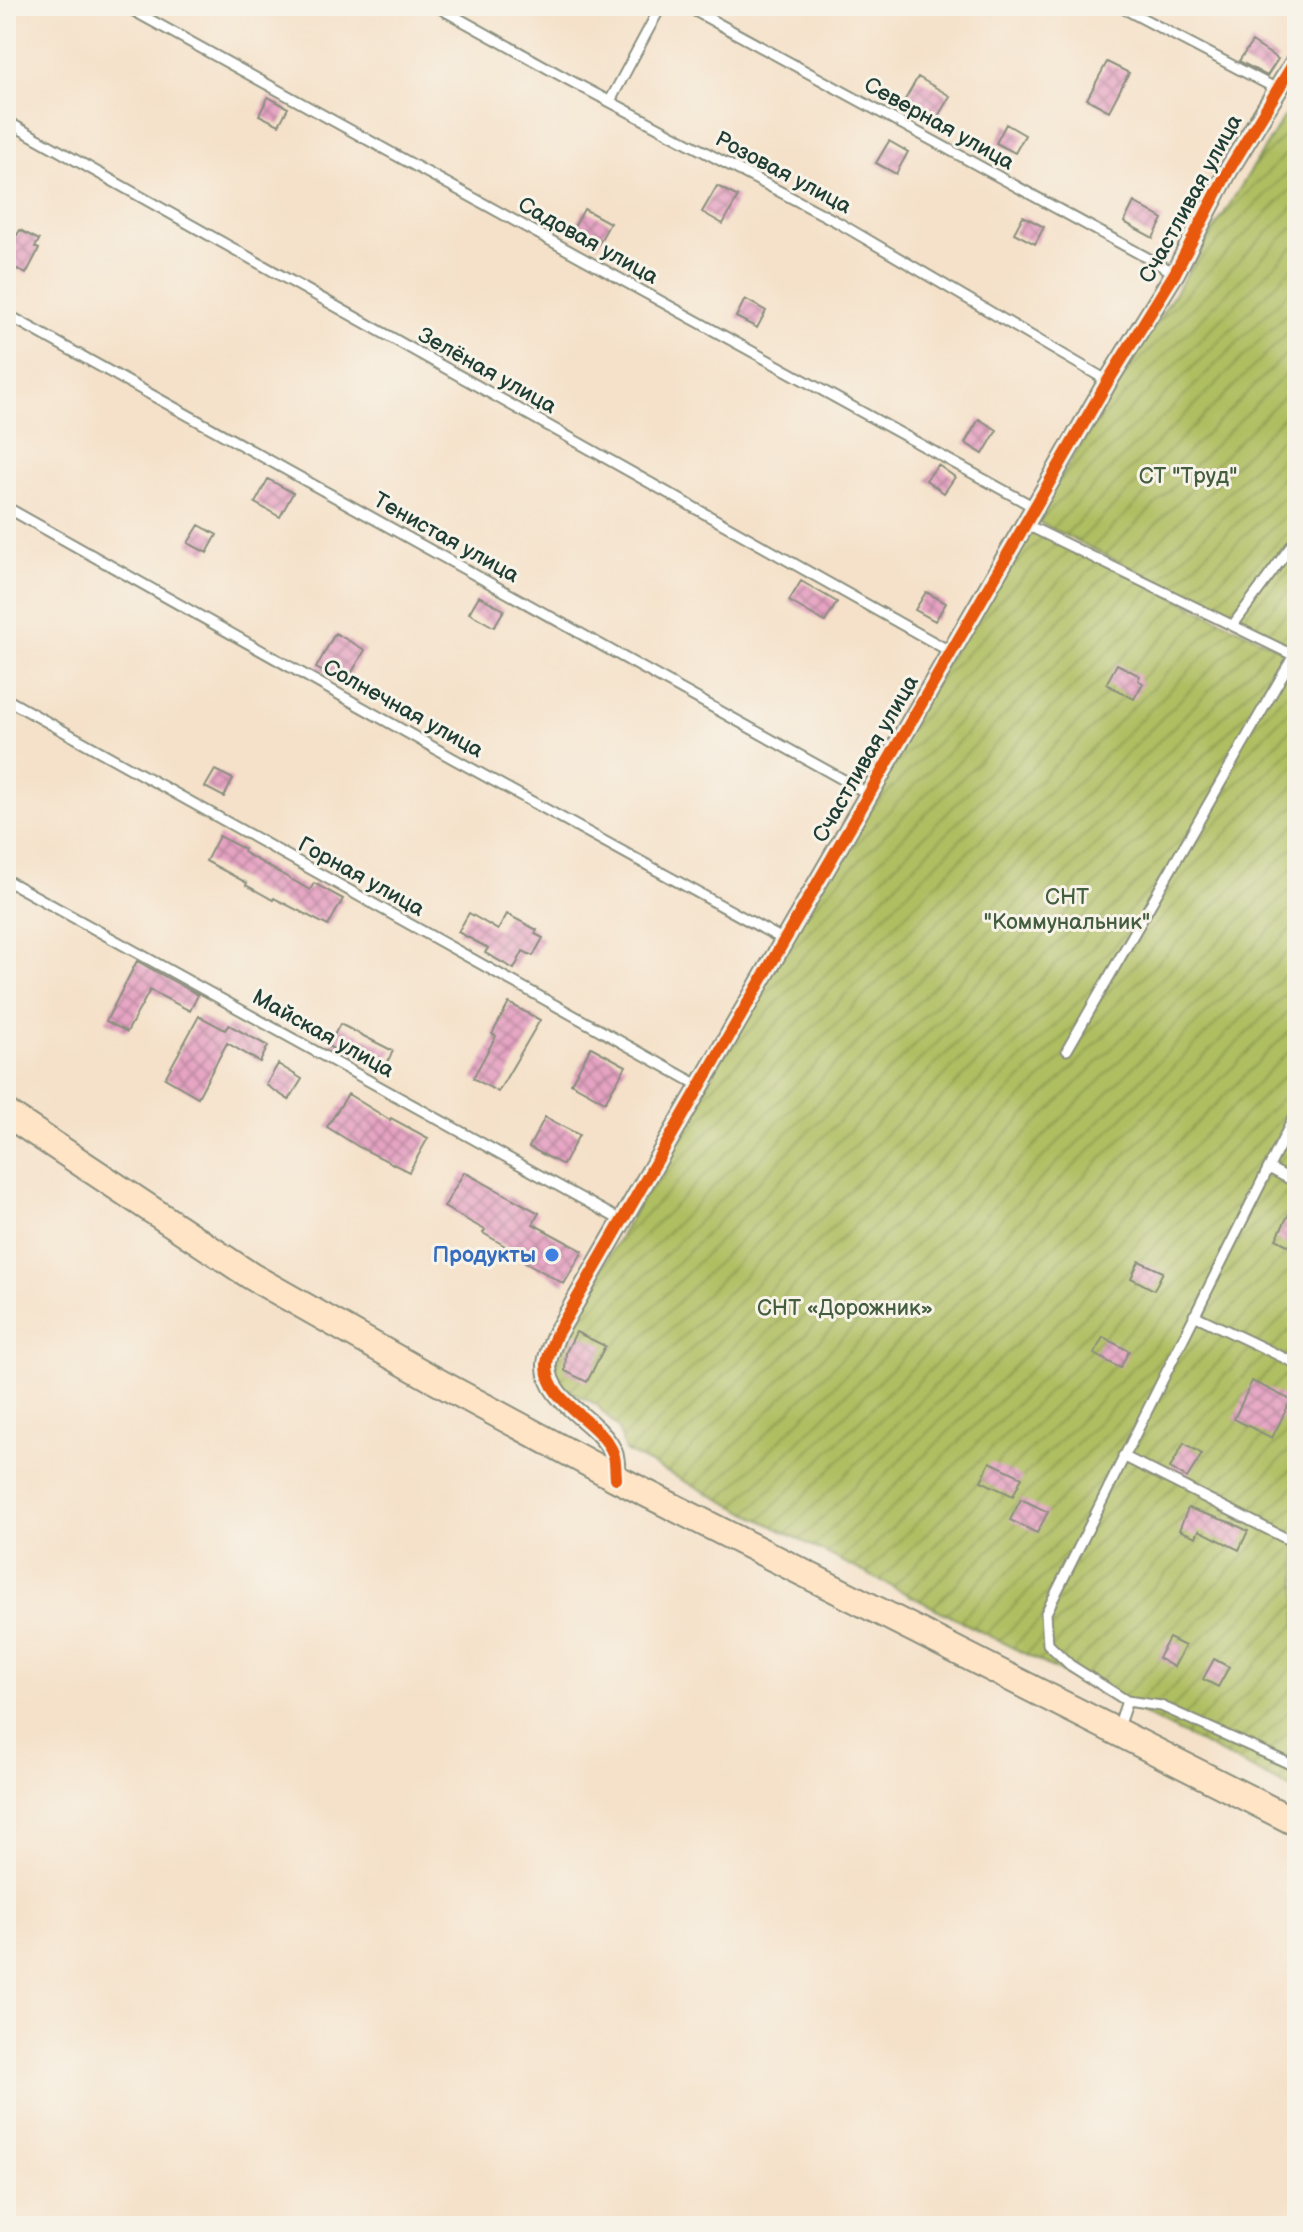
<svg xmlns="http://www.w3.org/2000/svg" width="1303" height="2232" viewBox="0 0 1303 2232" font-family="'Balsamiq Sans',sans-serif">
<style>
.garden{fill:url(#garden-furrows);stroke:#677e4a;stroke-width:2}
.building{fill:url(#building-cross-hatch)}
.lines{fill:none;stroke-linecap:round;stroke-linejoin:round}
.lane-casing{stroke:#8a8f7e;stroke-width:13}
.street-casing{stroke:#8a8f7e;stroke-width:22}
.secondary-casing{stroke:#8a8f7e;stroke-width:30}
.lane{stroke:#fff;stroke-width:9}
.street{stroke:#fff;stroke-width:18}
.secondary{stroke:#ffe4c6;stroke-width:26}
.cycleway-casing{stroke:#f7f3e8;stroke-width:17}
.cycleway{stroke:#e8590c;stroke-width:12}
.shop-dot{fill:#3f7fe0;stroke:#f7f3e8;stroke-width:3}
.labels{text-anchor:middle;dominant-baseline:central;stroke-width:6;stroke-linejoin:round;paint-order:stroke}
.street-label{font-size:22px;fill:#1f3d34;stroke:#f7f3e8}
.park-label{font-size:22px;fill:#435d3f;stroke:#f7f3e8}
.shop-label{font-size:22px;font-weight:bold;fill:#366cbe;stroke:#f7f3e8;text-anchor:end}
</style>
<defs>
<pattern id="garden-furrows" width="10" height="10" patternUnits="userSpaceOnUse" patternTransform="scale(2)"><rect width="10" height="10" fill="#afbe61"/><path d="M-1 1l2-2M0 10L10 0M9 11l2-2" fill="none" stroke="#8e9c51"/></pattern>
<pattern id="building-cross-hatch" width="8" height="8" patternUnits="userSpaceOnUse" patternTransform="scale(2)"><rect width="8" height="8" fill="#e6a3c3"/><path d="M0 0l8 8M0 8l8-8" fill="none" stroke="#ba869f"/></pattern>
</defs>
<rect width="100%" height="100%" fill="#f7f3e8"/>
<filter id="ink" filterUnits="userSpaceOnUse"><feTurbulence type="fractalNoise" baseFrequency=".0125" numOctaves="2"/><feDisplacementMap in="SourceGraphic" scale="16" xChannelSelector="R" yChannelSelector="G"/><feConvolveMatrix kernelMatrix="1 2 1 2 8 2 1 2 1" color-interpolation-filters="sRGB"/></filter>
<filter id="wash" filterUnits="userSpaceOnUse"><feTurbulence type="fractalNoise" baseFrequency=".006" numOctaves="4" result="noise"/><feDisplacementMap in="SourceGraphic" scale="32" xChannelSelector="R" yChannelSelector="G"/><feGaussianBlur stdDeviation="1.8" result="paint"/><feColorMatrix in="noise" values="0 0 0 0 0 0 0 0 0 0 0 0 0 0 0 0 0 1.4 0 .05"/><feComposite in="paint" operator="in"/></filter>
<g filter="url(#wash)">
<rect width="100%" height="100%" fill="#f5e1c9"/>
<path class="garden" d="M1297 96V650L1034 520Z
M1025 524 1297 657V1792L625 1451 618 1428 596 1404 564 1388 552 1370 564 1335Z"/>
<g id="blocks">
<path class="building" d="M1252 42 1278 59 1267 76 1239 61Z
M1107 62 1129 73 1109 111 1087 99Z
M918 77 950 96 934 123 902 105Z
M268 97 288 108 279 125 259 115Z
M1006 124 1025 135 1015 153 996 143Z
M889 141 908 152 896 174 876 163Z
M717 186 738 197 723 224 702 212Z
M1134 202 1163 219 1153 238 1124 222Z
M584 209 610 223 598 245 572 231Z
M1023 216 1044 227 1035 244 1014 233Z
M6 229 17 235 20 230 39 240 35 247 39 249 26 274 6 263Z
M745 299 766 311 757 328 736 317Z
M979 419 997 430 983 454 965 443Z
M938 465 955 477 944 493 926 480Z
M268 479 293 493 280 517 255 503Z
M199 525 217 535 207 553 188 543Z
M801 581 837 602 825 622 789 601Z
M926 592 946 603 935 621 915 610Z
M479 596 504 610 494 627 469 613Z
M335 633 365 650 345 684 316 668Z
M1117 664 1140 676 1138 680 1143 683 1134 699 1106 684Z
M215 770 233 779 224 797 205 787Z
M219 836 244 849 243 852 310 890 314 883 343 899 328 926 274 898 273 900 246 885 247 883 206 861Z
M469 913 498 930 507 914 537 930 535 934 543 938 533 956 523 951 514 969 485 953 488 948 458 932Z
M137 961 198 995 190 1011 150 990 127 1032 106 1021Z
M509 1003 540 1020 498 1092 473 1078 496 1036 492 1034Z
M199 1016 225 1030 229 1025 268 1046 260 1062 227 1043 198 1097 165 1078Z
M340 1024 393 1051 383 1070 358 1056 355 1060 328 1046Z
M591 1047 626 1066 605 1102 571 1083Z
M278 1064 302 1079 289 1100 266 1085Z
M348 1094 390 1120 391 1118 428 1138 409 1172 359 1147 327 1127Z
M545 1117 579 1135 563 1165 529 1147Z
M464 1172 539 1213 533 1224 583 1251 564 1284 522 1260 524 1257 483 1233 485 1230 444 1207Z
M1297 1198V1250L1276 1239Z
M1139 1261 1163 1272 1154 1290 1131 1278Z
M576 1332 605 1346 587 1382 565 1371 566 1352Z
M1103 1337 1129 1351 1120 1368 1094 1354Z
M1252 1381 1291 1400 1272 1438 1234 1419Z
M1184 1443 1202 1454 1187 1478 1170 1468Z
M990 1462 1022 1477 1013 1496 981 1481Z
M1021 1499 1048 1512 1037 1533 1010 1520Z
M1188 1508 1232 1523 1248 1531 1239 1550 1199 1530 1196 1537 1179 1530Z
M1169 1638 1185 1646 1174 1667 1158 1658Z
M1214 1659 1229 1667 1218 1687 1203 1679Z"/>
</g>
</g>
<g filter="url(#ink)">
<use href="#blocks" fill-opacity="0" stroke="#8a8f7e" stroke-width="2"/>
<g class="lines">
<g class="lane-casing">
<path id="lane" d="M125 6 1034 507
M436 6 569 80 839 223 1108 381
M686 6 1175 273
M1119 6 1277 89
M610 101 661 6
M6 121 951 652
M6 314 869 794
M6 507 454 759 784 940
M1025 524 1297 657
M1233 625 1297 538
M6 699 700 1086
M6 880 622 1221
M1067 1050 1294 655
M1269 1168 1297 1183
M1194 1315 1297 1364
M1123 1456 1297 1544
M1127 1701 1161 1706 1297 1767
M1117 1730 1127 1701 1070 1665 1048 1644 1046 1613 1297 1111"/>
</g>
<g class="street-casing">
<path id="street" d="M616 1478C615 1470 616 1460 613 1453 600 1420 546 1403 547 1365 547 1356 553 1344 556 1335L1108 381 1175 273 1228 171 1297 58"/>
</g>
<g class="secondary-casing">
<path id="secondary" d="M6 1113 251 1276 440 1383 616 1478 1297 1823"/>
</g>
<use href="#lane" class="lane"/>
<use href="#street" class="street"/>
<use href="#secondary" class="secondary"/>
<g class="cycleway-casing">
<path id="cycleway" d="M616 1478C615 1470 616 1460 613 1453 600 1420 546 1403 547 1365 547 1356 553 1344 556 1335L1108 381 1175 273 1228 171 1297 58"/>
</g>
<use href="#cycleway" class="cycleway"/>
</g>
</g>
<circle class="shop-dot" cx="552" cy="1255" r="8"/>
<g class="labels">
<g class="street-label">
<text transform="translate(939 124) rotate(29)">Северная улица</text>
<text transform="translate(783 173) rotate(28)">Розовая улица</text>
<text transform="translate(1191 199) rotate(-61)">Счастливая улица</text>
<text transform="translate(588 241) rotate(29)">Садовая улица</text>
<text transform="translate(487 371) rotate(29)">Зелёная улица</text>
<text transform="translate(446 538) rotate(29)">Тенистая улица</text>
<text transform="translate(403 709) rotate(29)">Солнечная улица</text>
<text transform="translate(866 759) rotate(-60)">Счастливая улица</text>
<text transform="translate(361 877) rotate(29)">Горная улица</text>
<text transform="translate(323 1034) rotate(29)">Майская улица</text>
</g>
<g class="park-label">
<text x="1188" y="476">СТ "Труд"</text>
<text x="1067" y="897">СНТ<tspan x="1067" dy="25">"Коммунальник"</tspan></text>
<text x="845" y="1308">СНТ «Дорожник»</text>
</g>
<g class="shop-label">
<text x="536" y="1255">Продукты</text>
</g>
</g>
<rect width="1303" height="2232" fill="none" stroke="#f7f3e8" stroke-width="32"/>
</svg>
